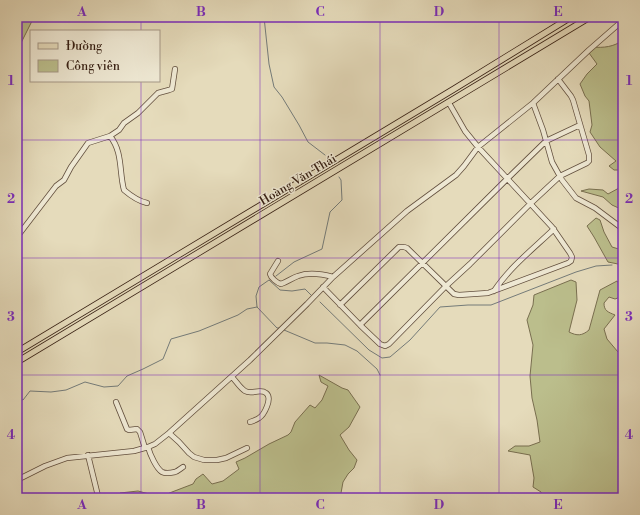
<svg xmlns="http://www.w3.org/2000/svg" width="640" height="515" viewBox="0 0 640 515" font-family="'Libre Bodoni',serif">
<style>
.green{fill:#bbbe8c;stroke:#796f50}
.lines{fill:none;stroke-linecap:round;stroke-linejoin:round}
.stream{stroke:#747b79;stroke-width:1}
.minor-casing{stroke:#624f3e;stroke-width:6}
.major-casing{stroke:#372014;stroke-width:7}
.minor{stroke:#eee8d3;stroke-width:4.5}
.major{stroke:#e5dbbb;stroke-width:5.5}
.grid{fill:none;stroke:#7b2cbf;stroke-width:1;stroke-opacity:0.55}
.labels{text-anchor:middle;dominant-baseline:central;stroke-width:3;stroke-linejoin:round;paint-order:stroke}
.street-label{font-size:12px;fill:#372014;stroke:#eee8d3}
.neatline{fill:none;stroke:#7b2cbf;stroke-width:1.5}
.grid-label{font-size:13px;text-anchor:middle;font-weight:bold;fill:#7b2cbf}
</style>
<rect width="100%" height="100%" fill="#e5dbbb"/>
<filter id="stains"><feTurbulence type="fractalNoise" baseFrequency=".005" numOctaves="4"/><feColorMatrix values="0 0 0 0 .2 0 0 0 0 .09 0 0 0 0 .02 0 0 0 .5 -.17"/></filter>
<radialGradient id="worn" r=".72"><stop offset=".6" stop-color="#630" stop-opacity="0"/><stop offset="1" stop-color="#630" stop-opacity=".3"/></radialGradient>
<path class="green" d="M17 17H34L17 51Z
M623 40V170H614L609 166 616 161 600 147 590 132 592 125 589 101 585 96 580 84 587 74 597 64 589 53 593 47C603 48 614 47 623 40Z
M619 188 623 189V210L612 205 603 197 581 191 589 189 603 190 608 194Z
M596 218 600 220 604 232 612 247 622 250 623 248V265L608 262 594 237 587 226Z
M571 280 576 282 577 300 569 332C577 336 582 336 589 330L600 290 617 281 623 289V296L615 299 609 297 604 303C604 311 608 312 615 315L604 329 607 339 618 352 623 351V498H543L541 492 533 487 534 478 530 455 508 451 515 446H529L540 442 537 420 532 398 530 376 533 345 527 320 533 305 534 295Z
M319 375 342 388 348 390 360 407 349 427 340 435 349 450 357 460 354 468 348 474 343 482 341 493 348 498H120V493L138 491 160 497 172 492 193 484 196 479 203 474 212 484 223 481 239 469 236 462 245 458 269 444 288 435 291 432 295 422 310 405 315 408 322 400 328 386 321 382Z"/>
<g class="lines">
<path class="stream" d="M264 17 269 64 274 87 282 97 299 125 308 142 325 155
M276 276 294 262 322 249 330 212 342 200 341 180 339 177
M320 302 369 350 382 358 390 357 410 340 440 307 468 305H491L576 272 596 266 612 265
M279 328H277L257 307 256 296 259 287 269 280 280 290 292 291 305 289 311 295
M284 330 315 343H327L345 345 357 351 377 369 380 375
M17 398 23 400 30 391 51 392 66 390 85 382 104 387 118 386 127 376 143 369 163 359 171 339 199 331 238 315 247 309 257 307"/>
<g class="minor-casing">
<path id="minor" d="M533 103 543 130 552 162 562 180 576 198 595 208 623 229
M110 136C123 152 119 172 124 190 131 196 138 201 147 203
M17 237 56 186 64 180 71 167 88 143 110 136 119 130 124 123 138 113 158 93 169 90 172 89 175 69
M278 261 270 274C271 278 277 283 281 284 287 282 292 278 298 276 309 272 322 274 333 277
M323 287 360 325 380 344 385 346 389 344 446 286 470 264 530 204 560 176 587 163 589 161V155L573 100 571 96 558 79
M494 291C510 267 533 249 554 229
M340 305 399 247H404L407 248 454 294 459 295 488 293 568 263 571 261 572 257 570 253 552 227 478 147 465 131 449 103
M360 325 507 179 546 141 580 125
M232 377C236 381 240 388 245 391 252 395 260 388 266 393 273 398 264 415 259 418 256 420 253 421 250 422
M116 402 127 429 129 430 137 429 140 432 145 448
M169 433 179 442 189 453 194 457 204 460H217L226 458 247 448
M148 447C150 454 156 468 162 472 166 474 171 473 175 472 178 471 180 469 183 467
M88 455 98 496
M17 480 45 466 67 458 134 451 148 447 155 444 169 433 250 360 307 304 333 277 407 211 456 175 464 166 478 147 533 103 589 50 621 22"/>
</g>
<g class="major-casing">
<path id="major" d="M17 352 454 89 571 17
M17 362 590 17"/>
</g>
<use href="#minor" class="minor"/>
<use href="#major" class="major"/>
</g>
<path class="grid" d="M141 17V31M260 17V498M380 17V498M499 17V498M141 81V498M17 140H623M17 258H623M17 375H623"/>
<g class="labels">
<g class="street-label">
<text transform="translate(298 180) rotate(-31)">Hoàng Văn Thái</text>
</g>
</g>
<rect width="640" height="515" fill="none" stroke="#e5dbbb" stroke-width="44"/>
<rect x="30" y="30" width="130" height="52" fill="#eee8d3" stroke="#a59887"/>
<rect x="38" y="43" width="20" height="6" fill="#e5dbbb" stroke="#a59887"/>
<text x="66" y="50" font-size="12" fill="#372014">Đường</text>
<rect x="38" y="60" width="20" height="12" fill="#bbbe8c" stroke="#a59887"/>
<text x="66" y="70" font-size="12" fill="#372014">Công viên</text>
<rect x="22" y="22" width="596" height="471" class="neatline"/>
<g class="grid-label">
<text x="82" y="16">A</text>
<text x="201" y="16">B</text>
<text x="320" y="16">C</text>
<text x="439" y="16">D</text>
<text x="558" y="16">E</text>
<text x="11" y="85">1</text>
<text x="629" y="85">1</text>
<text x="11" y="203">2</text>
<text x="629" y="203">2</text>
<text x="11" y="321">3</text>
<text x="629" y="321">3</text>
<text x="11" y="439">4</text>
<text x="629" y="439">4</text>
<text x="82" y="509">A</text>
<text x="201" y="509">B</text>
<text x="320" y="509">C</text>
<text x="439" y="509">D</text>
<text x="558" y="509">E</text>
</g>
<rect width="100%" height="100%" filter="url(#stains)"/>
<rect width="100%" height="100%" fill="url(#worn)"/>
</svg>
